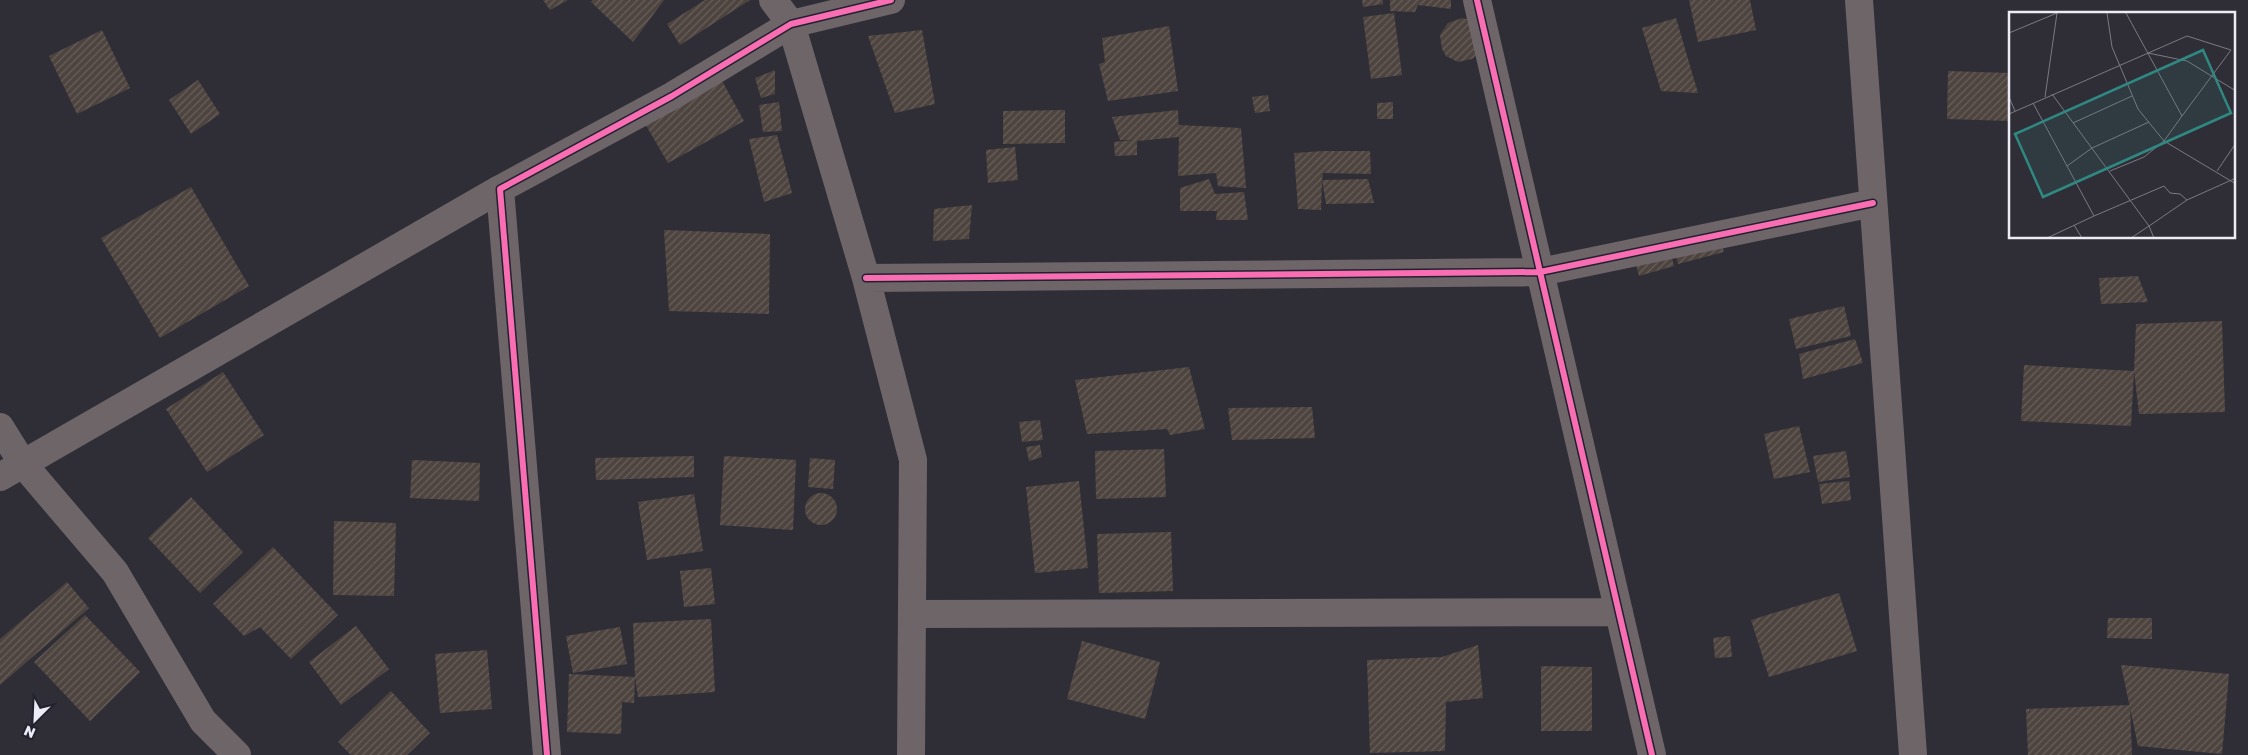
<svg xmlns="http://www.w3.org/2000/svg" width="2248" height="755" viewBox="0 0 2248 755" font-family="'Golos Text',sans-serif">
<style>
.building{fill:url(#building-hatch)}
.lines{fill:none;stroke-linecap:round;stroke-linejoin:round}
.street{stroke:#6e6569;stroke-width:28}
.cycleway-casing{stroke:#22212f;stroke-width:9}
.cycleway{stroke:#f96db3;stroke-width:6}
.inset-road{fill:none;stroke:#7b7a83;stroke-width:1}
.view{fill:#308882;fill-opacity:0.15;stroke:#308882;stroke-width:2.5}
.inset-edge{fill:none;stroke:#ececf6;stroke-width:2.5}
</style>
<defs>
<pattern id="building-hatch" width="6" height="6" patternUnits="userSpaceOnUse" patternTransform="scale(1.25)"><rect width="6" height="6" fill="#4e443f"/><path d="M-1 1l2-2M0 6l6-6M5 7l2-2" fill="none" stroke="#685f5b"/></pattern>
</defs>
<rect width="100%" height="100%" fill="#2f2e36"/>
<path class="building" d="M543 0H568L550 10Z
M593 0H664L633 42 591 2Z
M705 0H750L680 45 667 24Z
M1362 0H1383V4L1363 7Z
M1390 0H1451V9L1418 5 1415 12 1390 11Z
M1689 0H1750L1756 30 1698 42Z
M1394 13 1402 75 1371 79 1363 17Z
M1462 18 1470 20 1477 55 1472 59 1458 62 1446 56 1442 49 1440 35 1448 23Z
M1676 18 1698 93 1661 91 1642 28Z
M1169 26 1178 91 1108 101 1099 64 1105 62 1102 38Z
M102 30 130 88 77 114 49 56Z
M922 30 935 104 895 113 868 36Z
M775 70V94L761 98 755 78Z
M1948 71 2010 73V121L1947 119Z
M721 79 744 121 668 163 644 122Z
M198 80 220 114 191 134 169 100Z
M1268 95 1270 111 1255 113 1252 97Z
M779 102 782 131 763 132 759 105Z
M1393 102V119H1377V103Z
M1065 110V143L1003 144V111Z
M1178 110 1179 133V125L1241 128 1246 188 1218 186 1216 173 1178 176 1179 137 1137 141V155L1115 156 1114 142 1134 140H1120L1112 117Z
M777 135 792 193 764 202 749 139Z
M1015 147 1018 180 988 183 986 150Z
M1323 151H1370L1371 174 1323 173 1322 180 1368 179 1374 203 1326 204 1322 180 1321 210 1298 209 1294 153Z
M1209 179 1215 194 1244 192 1248 220H1216L1217 211H1180V188Z
M191 187 249 286 160 338 101 238Z
M972 205 969 239 933 241 934 209Z
M1717 226 1724 252 1678 264 1672 238Z
M664 230 770 234 769 314 669 311Z
M1667 240 1674 266 1639 276 1632 250Z
M2138 276 2148 302 2101 304 2099 278Z
M1844 306 1851 336 1796 349 1789 319Z
M2222 321 2225 412 2139 414 2134 371 2131 426 2021 421 2024 365 2134 371 2136 324Z
M1855 339 1863 363 1803 379 1799 354Z
M1189 367 1205 429 1170 435 1167 429 1087 434 1075 380Z
M223 372 264 435 207 472 166 409Z
M1312 407 1315 438 1232 440 1228 408Z
M1040 420 1043 440 1022 442 1019 422Z
M1799 426 1810 472 1774 479 1764 434Z
M1040 445 1042 457 1029 461 1026 447Z
M1164 449 1166 497 1096 499 1095 451Z
M1846 451 1850 477 1818 482 1813 456Z
M694 456V477L596 480 595 458Z
M724 456 796 460 793 530 720 525Z
M810 458 835 460 833 489 808 487Z
M412 460 480 463 479 501 410 498Z
M1079 481 1088 568 1035 573 1026 487Z
M1849 481 1851 500 1822 504 1819 484Z
M805 509a16 16 0 1 1 32 0a16 16 0 1 1-32 0Z
M694 494 703 551 647 560 638 502Z
M191 497 243 552 200 593 148 538Z
M334 521 396 523 394 596 333 595Z
M1171 532 1173 591 1099 593 1097 534Z
M273 547 338 615 291 659 260 627 244 636 213 604Z
M711 568 715 604 684 607 680 571Z
M67 582 89 608 0 685V639Z
M1839 593 1857 651 1769 677 1751 620Z
M85 615 140 672 90 721 34 662Z
M2108 618H2152V639L2107 638Z
M711 619 715 692 638 697 635 677 634 703 622 702 621 734 567 732 569 674 635 677 633 623Z
M356 626 389 669 341 705 309 662Z
M620 627 627 664 573 673 566 636Z
M1730 636 1732 657 1715 658 1713 638Z
M1082 641 1160 662 1145 719 1067 699Z
M1478 645 1483 698 1446 702 1445 751 1370 753 1367 660 1442 657Z
M487 650 492 709 440 713 435 654Z
M2121 665 2229 674 2222 754 2138 746Z
M1541 666 1592 667V731H1541Z
M391 691 430 733 407 755H351L338 742Z
M2130 705 2132 755H2028L2026 709Z"/>
<g class="lines">
<path class="street" d="M773 0 791 24 866 278 913 460 911 755
M1477 0 1652 755
M1859 0 1913 755
M866 278 1540 272 1873 203
M0 427 23 464 115 572 203 721 237 755
M0 477 500 189
M912 614 1619 612
M547 755 500 189 672 96 791 24 891 0"/>
<g class="cycleway-casing">
<path id="cycleway" d="M1477 0 1652 755
M866 278 1540 272 1873 203
M547 755 500 189 672 96 791 24 891 0"/>
</g>
<use href="#cycleway" class="cycleway"/>
</g>
<g transform="translate(2009 12)">
<rect width="226" height="226" fill="#2f2e36"/>
<path class="inset-road" d="M98 1 103 35 129 97 155 129 227 172M0 21 48 1M139 41 178 49 227 79M43 82 140 214 122 226M0 85 6 99M36 85 48 1M24 91 85 204 155 174 161 181 171 182 178 188 227 166M0 102 178 24 222 38 173 104M64 111 123 84M58 154 83 136 140 110M101 159 135 145 155 129 173 104 117 1M208 159 227 131M65 213 73 226M38 226 85 204M145 226 140 214 178 188"/>
<path class="view" d="M194 38 222 101 34 185 6 122Z"/>
<rect width="226" height="226" class="inset-edge"/>
</g>
<g transform="translate(35 720) rotate(204)" stroke="#22212f" stroke-width="4" paint-order="stroke">
<path d="M0-4L9 19L0 12L-9 19Z" fill="#ececf6"/>
<text y="-8" font-size="14" font-weight="bold" text-anchor="middle" fill="#ececf6">N</text>
</g>
</svg>
